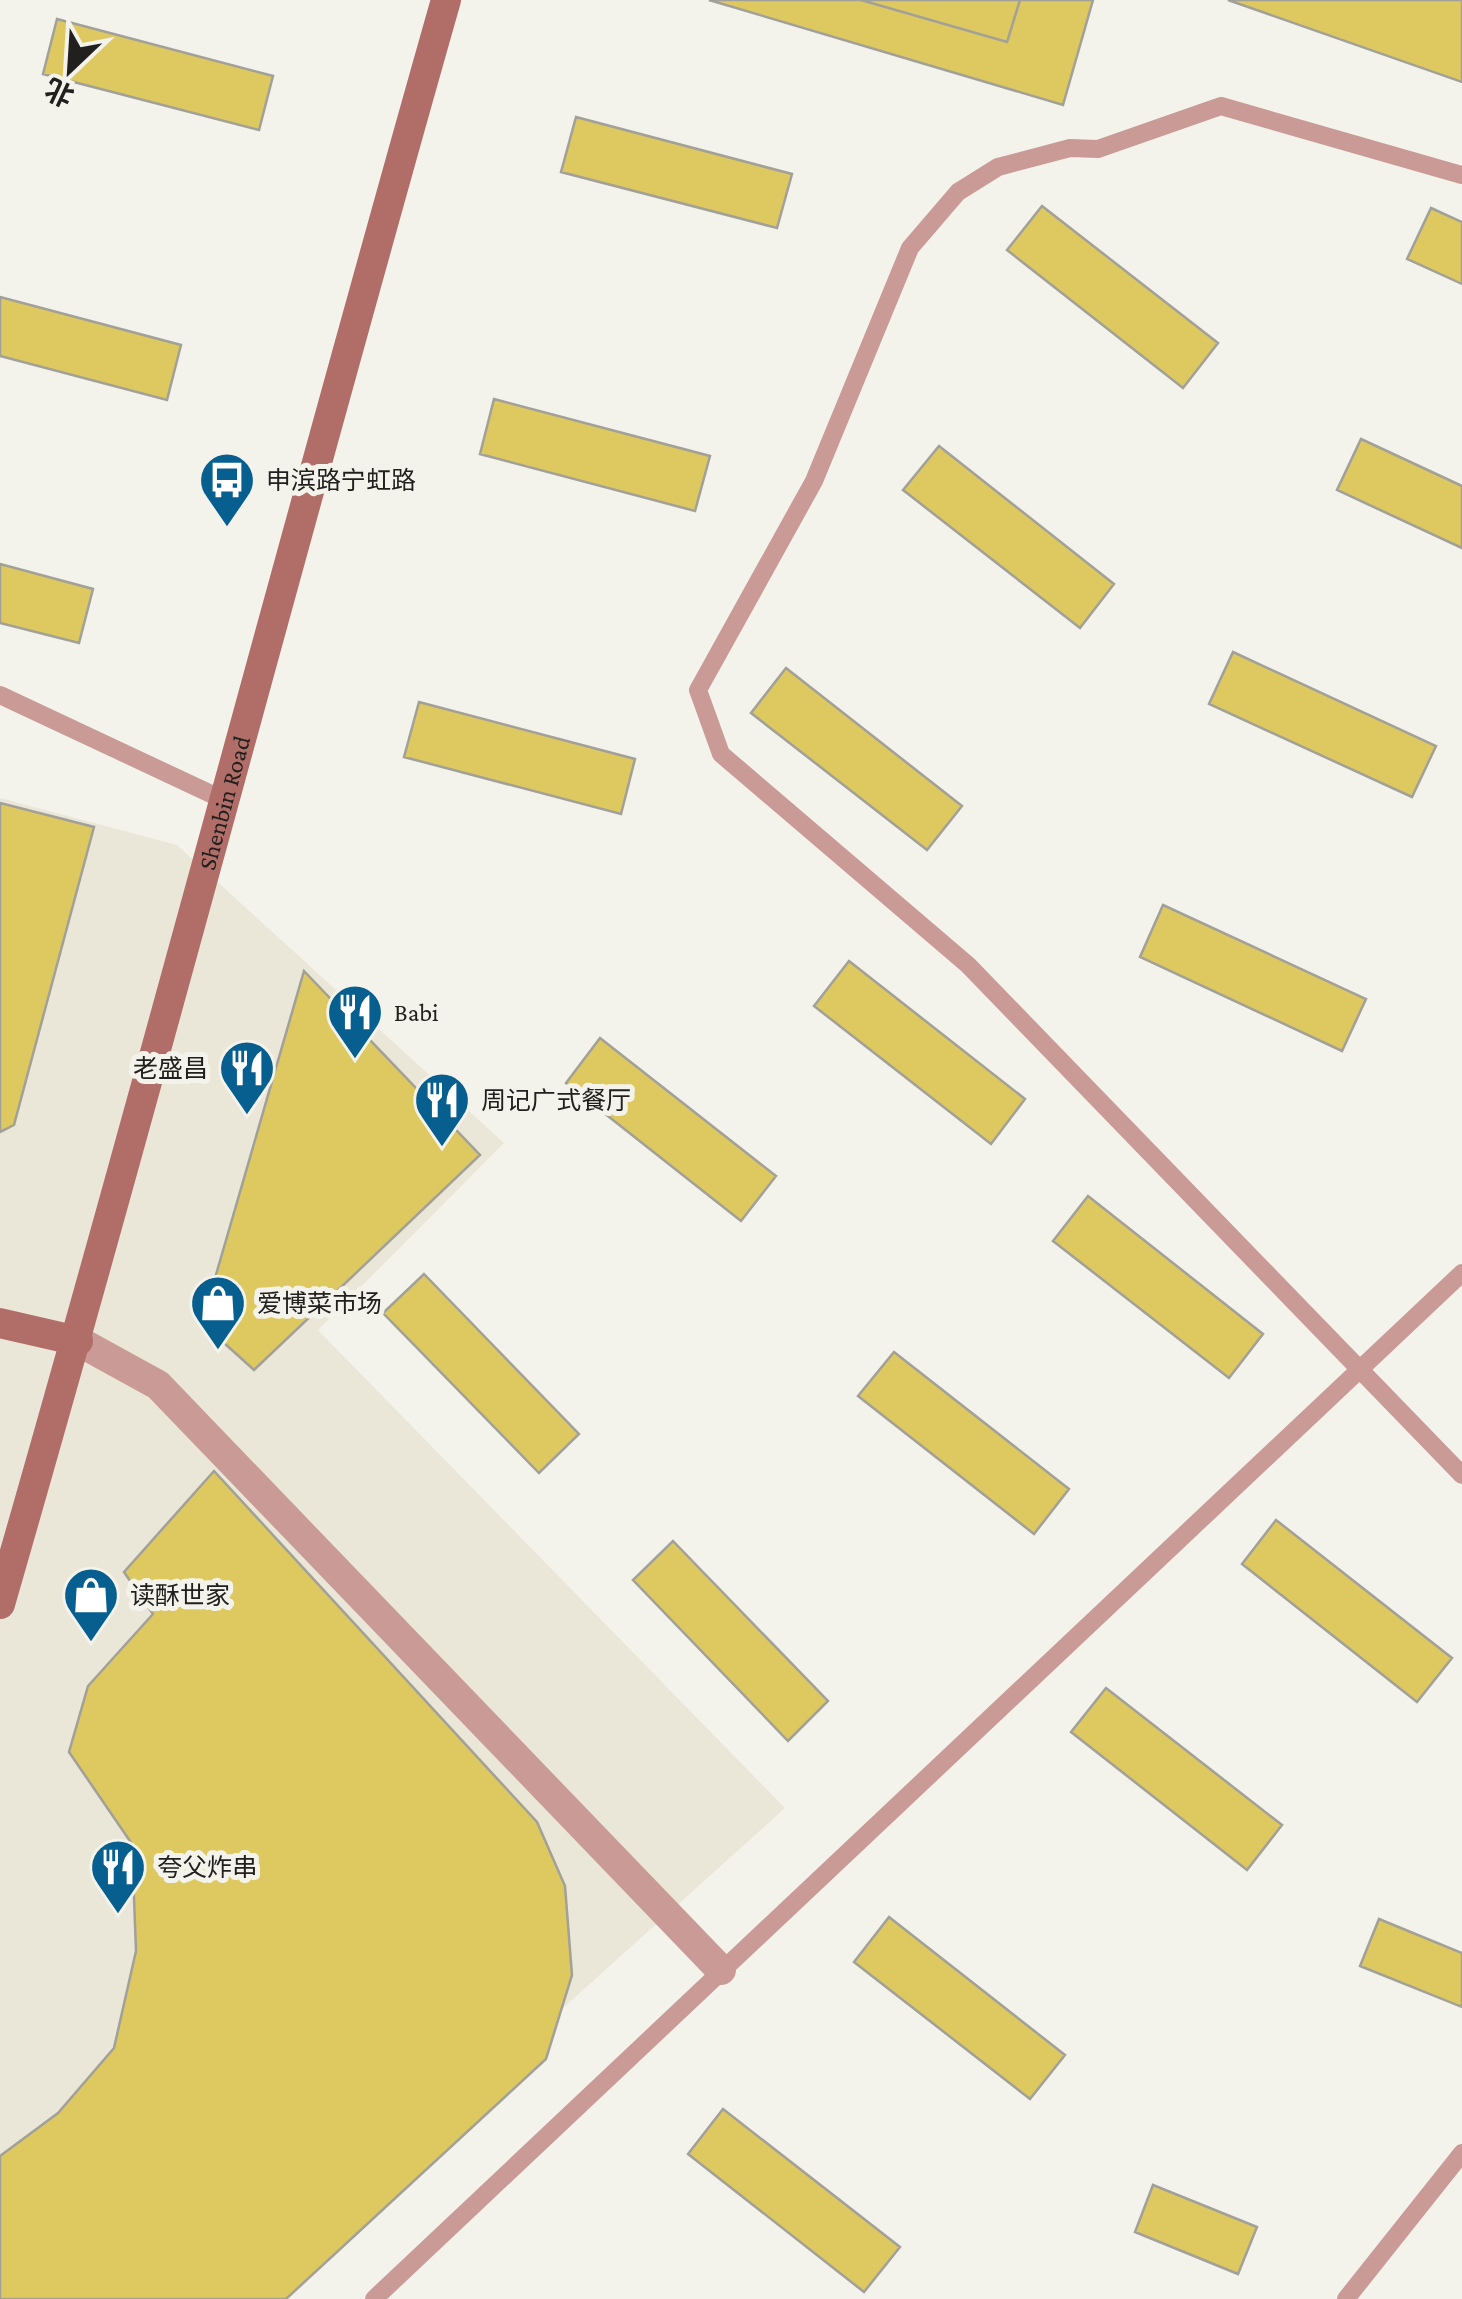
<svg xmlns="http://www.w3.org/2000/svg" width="1462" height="2299" viewBox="0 0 1462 2299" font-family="'Crimson Pro','Noto Sans SC',serif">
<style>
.built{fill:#eae7d8}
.building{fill:#dec860;stroke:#a1a099;stroke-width:2.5}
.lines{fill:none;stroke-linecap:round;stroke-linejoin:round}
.lane{stroke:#c99a96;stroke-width:18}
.street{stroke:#c99a96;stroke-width:30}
.secondary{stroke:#b16e69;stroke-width:30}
.labels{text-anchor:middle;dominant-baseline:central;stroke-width:10;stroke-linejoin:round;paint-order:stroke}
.poi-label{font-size:25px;fill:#21201e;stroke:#f4f3eb;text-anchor:start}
.street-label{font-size:25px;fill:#21201e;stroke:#f4f3eb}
</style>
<rect width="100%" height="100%" fill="#f4f3eb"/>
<path class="built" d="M0 798 177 845 504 1143 318 1330 785 1808 240 2299H0Z"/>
<path class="building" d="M709 0H1093L1063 105Z
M861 0H1020L1007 42Z
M1228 0H1462V82Z
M57 19 273 76 259 130 43 74Z
M576 117 792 174 777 228 561 172Z
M1042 206 1218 343 1183 388 1007 250Z
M1431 208 1462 222V284L1407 259Z
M0 297 181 345 167 400 0 356Z
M494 399 710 456 695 511 480 454Z
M1361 439 1462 486V548L1337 490Z
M939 446 1114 584 1080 628 903 490Z
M0 564 93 589 79 643 0 623Z
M1233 652 1436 746 1412 797 1209 704Z
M786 668 962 806 927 850 751 713Z
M419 702 635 759 621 814 404 757Z
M0 803 94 827 14 1125 0 1132Z
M1163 905 1366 999 1342 1051 1140 957Z
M849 961 1025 1099 991 1144 814 1006Z
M304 971 480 1155 254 1370 202 1323Z
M600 1038 776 1176 741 1221 566 1083Z
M1088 1196 1263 1334 1229 1378 1053 1241Z
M424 1274 579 1434 539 1473 383 1313Z
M894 1352 1069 1489 1034 1534 858 1396Z
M214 1471 537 1822 565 1886 572 1975 546 2059 286 2299H0V2156L58 2113 114 2048 136 1951 132 1844 69 1752 88 1686 153 1614 124 1572Z
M1276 1520 1452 1658 1417 1702 1242 1564Z
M673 1541 828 1701 788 1741 633 1580Z
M1106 1688 1282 1825 1247 1870 1071 1732Z
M889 1917 1065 2055 1030 2099 854 1962Z
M1379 1919 1462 1953V2007L1360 1966Z
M723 2109 900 2247 864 2292 688 2154Z
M1153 2185 1257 2227 1238 2274 1135 2232Z"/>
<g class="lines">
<path class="lane" d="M1462 175 1221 106 1098 149 1070 148 998 167 958 192 910 248 814 481 698 690 721 754 968 965 1462 1475
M0 695 226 801
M374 2299 1462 1273
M1346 2299 1462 2153"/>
<path class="street" d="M78 1341 158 1385 721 1970"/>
<g class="secondary">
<path d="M0 1323 78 1341"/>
<path id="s1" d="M0 1604C154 1071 294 534 446 0"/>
</g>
</g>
<defs>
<g id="bus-pin" transform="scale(2.875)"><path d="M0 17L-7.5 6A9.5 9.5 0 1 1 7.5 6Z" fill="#075f90" stroke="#f4f3eb"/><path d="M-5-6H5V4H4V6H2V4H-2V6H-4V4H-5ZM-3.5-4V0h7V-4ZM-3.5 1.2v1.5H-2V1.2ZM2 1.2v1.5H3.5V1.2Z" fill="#fff"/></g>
<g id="restaurant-pin" transform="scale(2.875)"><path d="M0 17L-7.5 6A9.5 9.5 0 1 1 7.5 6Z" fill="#075f90" stroke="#f4f3eb"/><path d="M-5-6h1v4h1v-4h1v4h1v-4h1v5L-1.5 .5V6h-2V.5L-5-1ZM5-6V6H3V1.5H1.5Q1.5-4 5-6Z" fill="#fff"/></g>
<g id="shop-pin" transform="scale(2.875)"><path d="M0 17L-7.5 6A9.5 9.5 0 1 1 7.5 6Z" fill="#075f90" stroke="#f4f3eb"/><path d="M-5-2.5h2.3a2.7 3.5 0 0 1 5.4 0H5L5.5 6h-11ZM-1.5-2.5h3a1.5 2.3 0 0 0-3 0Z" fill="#fff"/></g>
</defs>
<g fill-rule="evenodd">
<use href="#bus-pin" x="227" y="480"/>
<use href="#restaurant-pin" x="355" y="1012"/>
<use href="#restaurant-pin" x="247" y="1068"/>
<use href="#restaurant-pin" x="442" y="1100"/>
<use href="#shop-pin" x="218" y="1303"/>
<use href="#shop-pin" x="91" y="1595"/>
<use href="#restaurant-pin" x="118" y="1867"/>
</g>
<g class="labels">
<g class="poi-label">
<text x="266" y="480">申滨路宁虹路</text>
<text x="394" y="1012">Babi</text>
<text x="208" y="1068" text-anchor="end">老盛昌</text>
<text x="481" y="1100">周记广式餐厅</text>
<text x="257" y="1303">爱博菜市场</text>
<text x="130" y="1595">读酥世家</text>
<text x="157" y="1867">夸父炸串</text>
</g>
<g class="street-label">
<text stroke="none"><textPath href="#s1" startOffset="832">Shenbin Road</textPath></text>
</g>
</g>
<g transform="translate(70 70) rotate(205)" stroke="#f4f3eb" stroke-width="8" paint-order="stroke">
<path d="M0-8L18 38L0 25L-18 38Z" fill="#21201e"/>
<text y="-15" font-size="28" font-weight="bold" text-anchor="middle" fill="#21201e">北</text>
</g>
</svg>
